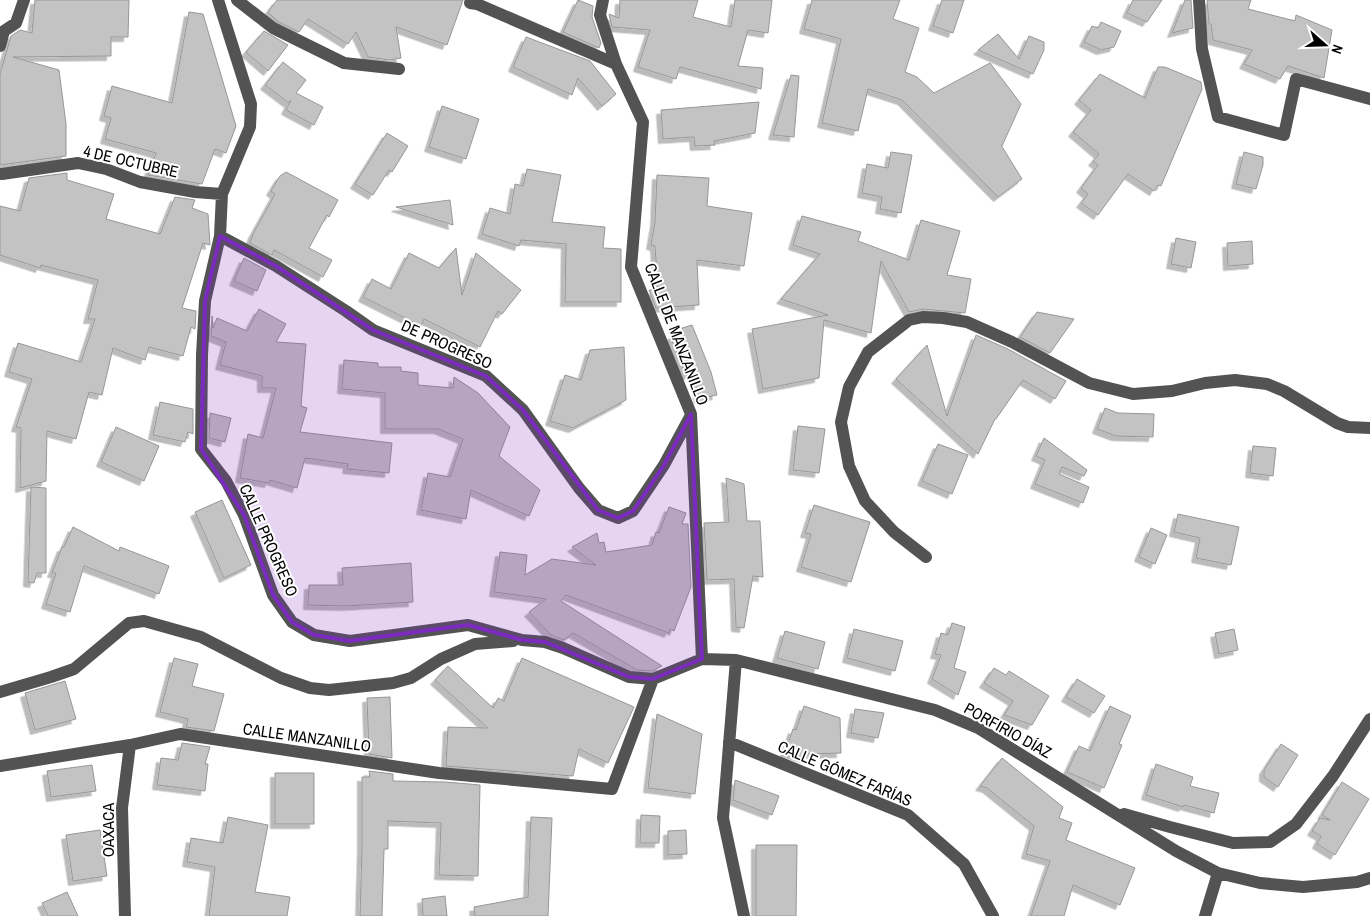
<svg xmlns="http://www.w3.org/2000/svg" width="1370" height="916" viewBox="0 0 1370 916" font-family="'Archivo Narrow',sans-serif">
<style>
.building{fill:#c3c3c3;stroke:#979797;filter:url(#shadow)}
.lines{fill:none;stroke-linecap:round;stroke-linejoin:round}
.minor{stroke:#535353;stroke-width:12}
.marked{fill:#7b2cbf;fill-opacity:0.2;stroke:#7b2cbf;stroke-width:4;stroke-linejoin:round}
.labels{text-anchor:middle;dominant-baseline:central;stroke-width:4;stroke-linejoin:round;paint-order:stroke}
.street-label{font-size:16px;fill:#000;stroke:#fff}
</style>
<defs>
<filter id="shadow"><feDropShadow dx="-4.5" dy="4.5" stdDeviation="0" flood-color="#0004"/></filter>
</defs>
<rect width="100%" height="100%" fill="#fff"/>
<path class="building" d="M35 0H129L128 37H111V56L13 57 59 70 66 124V156L0 165V74L11 36 20 30 32 33Z
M277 0H463L447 45 396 27 401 58 389 60 368 57 356 32 348 44 308 19 299 32 277 21 268 12Z
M578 0 593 6 592 17 601 43 599 48 563 32Z
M620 0H698L693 17 731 27 735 0H772L768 33 748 30 738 66 763 68 761 89 680 67 676 79 638 67 650 30 612 27 609 14 619 18Z
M812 0H900L893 19 919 28 905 72 917 77 934 93 990 63 1021 104 1002 146 1001 145 1022 179 998 197 902 100 868 89 858 131 822 123 841 39 804 29Z
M942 0H964L953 33 933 26Z
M1133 0H1162L1147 22 1127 13Z
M1185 0H1191L1193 28 1172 33Z
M1207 0H1251L1248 9 1295 21 1296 15 1332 30 1324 78 1288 66 1280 79 1244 64 1252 50 1213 40 1211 24H1209Z
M189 12 203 14 236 126 226 153 215 149 202 184 148 175 156 153 105 139 111 118 104 116 112 86 172 103Z
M1101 22 1121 31 1114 47 1101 50 1084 42 1092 26 1098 28Z
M264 31 288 45 268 71 246 52Z
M998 34 1019 59 1029 36 1044 42V50L1033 74 978 50Z
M526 37 590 61 616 94 602 106 578 78 572 95 513 67Z
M283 62 306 80 296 93 323 107 314 125 286 110 291 100 289 103 265 85Z
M1158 67H1165L1201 82 1202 89 1161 186 1158 185 1154 191 1128 174 1098 215 1081 203 1088 194 1081 188 1098 165 1093 161 1099 154 1073 132 1091 110 1079 100 1100 74 1145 98Z
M791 75 799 76 794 137 773 135Z
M759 102 755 133 714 141 715 145 695 146 694 137 663 139 661 110Z
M442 106 479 119 466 159 429 147Z
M387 133 408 146 392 172 389 170 373 195 355 184Z
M891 152 912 155 901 213 880 209 882 197 862 193 867 164 888 168Z
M1244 152 1263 157V165L1256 189 1236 184Z
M527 169 561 175 552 222 605 227 603 248 621 249V302H565L566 244 521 240 519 246 482 234 490 208 510 214 515 184 523 186Z
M286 172 338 200 329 217 327 215 309 248 332 260 323 277 274 250 272 255 250 243 253 234 275 194 271 191 280 176Z
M67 173V180L114 194 106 219 160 234 175 197 195 200 192 208 208 214 210 245 203 243 182 308 196 311 195 329 191 327 183 356 149 347 145 360 113 348 102 395 89 392 76 439 47 431 46 481 20 488 21 428 16 427 32 379 9 372 18 343 81 362 95 319H88L98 280 41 265 40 268 0 255V206L20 211 29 178Z
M657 175 709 178 707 206 752 213 744 266 697 260 699 305 656 308 649 290H658L655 246 651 245 655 222Z
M450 200 453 225 396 207Z
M802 216 861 232 858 241 909 260 921 220 960 231 947 275 971 279 965 313 923 309 909 312 881 261 871 333 824 320 819 378 763 389 752 329 828 315 781 299 820 254 793 245Z
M1176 238 1196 242 1191 268 1171 264Z
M1252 241 1253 264 1228 266 1227 243Z
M456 248 462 295 476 253 521 290 502 314 498 311 480 347 424 319 421 326 363 297 372 279 391 289 409 253 439 268Z
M244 258 266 270 257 291 234 281Z
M259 309 286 324 276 342 306 344 301 406 307 408 300 432 392 443 389 473 347 469 348 464 305 458 297 488 270 480 269 483 240 478 248 434 263 438 276 388H262V376L220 365 226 342 211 336 212 316 213 328 217 318 247 331Z
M1037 312 1074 319 1050 353 1020 337Z
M692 325 711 372 717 395 699 399 693 373 686 376 670 336 683 331 682 328Z
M976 335 1008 349 1066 381 1055 399 1023 380 996 419H995L978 454 896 379 927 345 947 416Z
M624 347 626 400 573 428 550 421 565 375 581 380 590 350Z
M344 360 378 363V367H401V371L418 373V385L453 388 454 377 478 393 510 427 499 456 540 490 529 516 471 490 466 519 421 510 428 473 450 477 463 439 438 429H385V393L342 389Z
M160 402 193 409V434L188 432 185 442 153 435Z
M1105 408 1118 413 1154 414 1153 437 1116 436 1097 429Z
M210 413 231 418 225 442 209 438Z
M798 426 825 429 819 473 793 470Z
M116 427 159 446 144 481 101 462Z
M1044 438 1087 470 1084 476 1062 467 1059 474 1089 487 1083 503 1035 484 1045 460 1036 456Z
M938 444 968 455 952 494 922 481Z
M1253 446 1276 448 1273 476 1250 473Z
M726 478 744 484 747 521H760L763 577 753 576 744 628 736 627 734 579 707 580 704 523 729 522Z
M31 487 46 488V573H37L34 583 28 582Z
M222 500 251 565 224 578 195 512Z
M814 505 870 522 851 582 801 567 811 534 805 533Z
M669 507 686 513 682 524H688L691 587 674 631 670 629 669 633 566 595 561 601 662 666 652 671 637 670 573 633 564 640 551 635 529 612 546 599 494 592 500 552 527 555 525 575 552 559 596 565 572 547 597 533 599 543 604 542 606 552 652 545 656 532 659 533Z
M1178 514 1239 527 1231 565 1196 558 1200 538 1174 532Z
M73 527 119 551 120 547 169 566 159 594 84 566 70 612 46 604 56 573H52L62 547H64Z
M1151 528 1167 535 1155 564 1139 557Z
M411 563 413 602 345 606 308 605 309 585H343L342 568Z
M952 623 965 627 954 668 966 672 958 695 932 679 941 655 935 654 941 633 948 635Z
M854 629 903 641 895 671 847 658Z
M1234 629 1238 650 1219 654 1215 633Z
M785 631 825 642 818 669 777 658Z
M174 658 198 664 192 686 224 694 214 731 186 727 188 719 160 712Z
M522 658 634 707 608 763 579 749 573 776 446 766 448 727 488 728 435 680 448 666 493 708 498 698 504 701Z
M994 668 1006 675 1009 671 1049 696 1032 725 1004 715 1013 701 984 683Z
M1077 679 1105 696 1094 713 1066 697Z
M65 681 76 719 35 730 25 693Z
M390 697 392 758 369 754 367 698Z
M804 706 840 718 841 753 807 754 805 758 785 752 793 729 796 730Z
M1110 706 1131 716 1119 744 1122 745 1104 788 1067 772 1079 746 1090 751Z
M855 709 884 713 878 738 851 733Z
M657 714 702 734 695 794 648 788Z
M182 743 210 747 205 764H208L205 791 157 785 161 758 178 760Z
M1281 744 1298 755 1278 787 1264 777V770Z
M1002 758 1063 807 1059 818 1072 823 1066 840 1135 868 1120 905 1073 885 1064 916H1031L1050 861 1026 854 1034 826 987 788 980 786Z
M1156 764 1193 777 1190 786 1219 793 1214 813 1184 805 1183 807 1146 795Z
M92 765 96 791 51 797 47 771Z
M369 771 393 774V781L446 782 480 785 478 876 439 875 441 823 388 821V849H384L382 916H360L362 849V777H370Z
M275 773H314V824H275Z
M735 780 779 796 772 815 733 800Z
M1342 782 1369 799 1335 855 1317 844 1321 836 1312 831 1320 818 1330 820 1322 815Z
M641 815 660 816 659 843H640Z
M228 817 268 825 255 892 290 897 287 916H209L215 867 187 862 191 838 223 843Z
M531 817 552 818 548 916H475L474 907 528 897Z
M100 830 107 876 73 881 66 835Z
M686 830 687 854 668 855V831Z
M756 845H797L796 916H756Z
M67 892 78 916H48L42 903Z
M445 896 447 916H423L422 899Z"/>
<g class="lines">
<path class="minor" d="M218 0 251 104 250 127 222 194 220 236 205 301 202 355 201 449 226 481 244 515 273 595 292 622 314 635 350 641 468 625 522 640 545 642 563 648 629 677 653 679 702 659 736 660 935 710 978 728 1176 851 1218 873 1260 883 1303 887 1357 882 1370 878
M237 0 273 28 344 63 399 69
M603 0 600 15 616 64 643 122 631 267 691 414 702 659
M1199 0 1202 49 1218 117 1284 135 1296 79 1370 99
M470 3 477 4 616 64
M0 46 4 31 16 23 24 0
M2 174 78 163 106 169 140 182 195 192 222 194
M220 236 276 266 346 311 373 330 486 376 523 410 579 488 598 510 618 518 633 511 664 465 691 415
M926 557 894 532 865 501 849 466 841 422 849 387 868 352 909 320 923 317 943 318 967 322 1012 342 1089 383 1133 394 1172 391 1205 383 1235 380 1267 384 1284 391 1337 423 1348 427 1370 428
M736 660 723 818 744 916
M0 692 51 677 74 669 129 623 144 621 201 637 281 678 310 688 329 690 393 683 411 678 441 659 475 644 513 641
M729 742 908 815 964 864 993 916
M0 766 130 745 180 734 439 773 612 789 653 679
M1124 814 1170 827 1233 843 1270 842 1296 824 1333 776 1370 719
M125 916 122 808 130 745
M1205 916 1218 873"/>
</g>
<path class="marked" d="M220 236 276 266 373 330 486 376 523 410 598 510 618 518 633 511 664 465 691 414 702 659 653 679 629 677 545 642 522 640 468 625 350 641 314 635 292 622 273 595 244 515 201 449 205 301Z"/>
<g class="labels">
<g class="street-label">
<text transform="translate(131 161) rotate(13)">4 DE OCTUBRE</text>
<text transform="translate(677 334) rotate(69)">CALLE DE MANZANILLO</text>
<text transform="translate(447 344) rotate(24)">DE PROGRESO</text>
<text transform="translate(269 540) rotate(66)">CALLE PROGRESO</text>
<text transform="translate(1008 730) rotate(29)">PORFIRIO DÍAZ</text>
<text transform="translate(307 737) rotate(8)">CALLE MANZANILLO</text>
<text transform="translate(845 773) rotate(23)">CALLE GÓMEZ FARÍAS</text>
<text transform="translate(108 830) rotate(-90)">OAXACA</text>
</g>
</g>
<g transform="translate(1325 45) rotate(110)" stroke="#ffffff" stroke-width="4" paint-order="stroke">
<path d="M0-4L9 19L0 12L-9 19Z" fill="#000000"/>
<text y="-8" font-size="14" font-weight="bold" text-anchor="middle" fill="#000000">N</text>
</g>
</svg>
